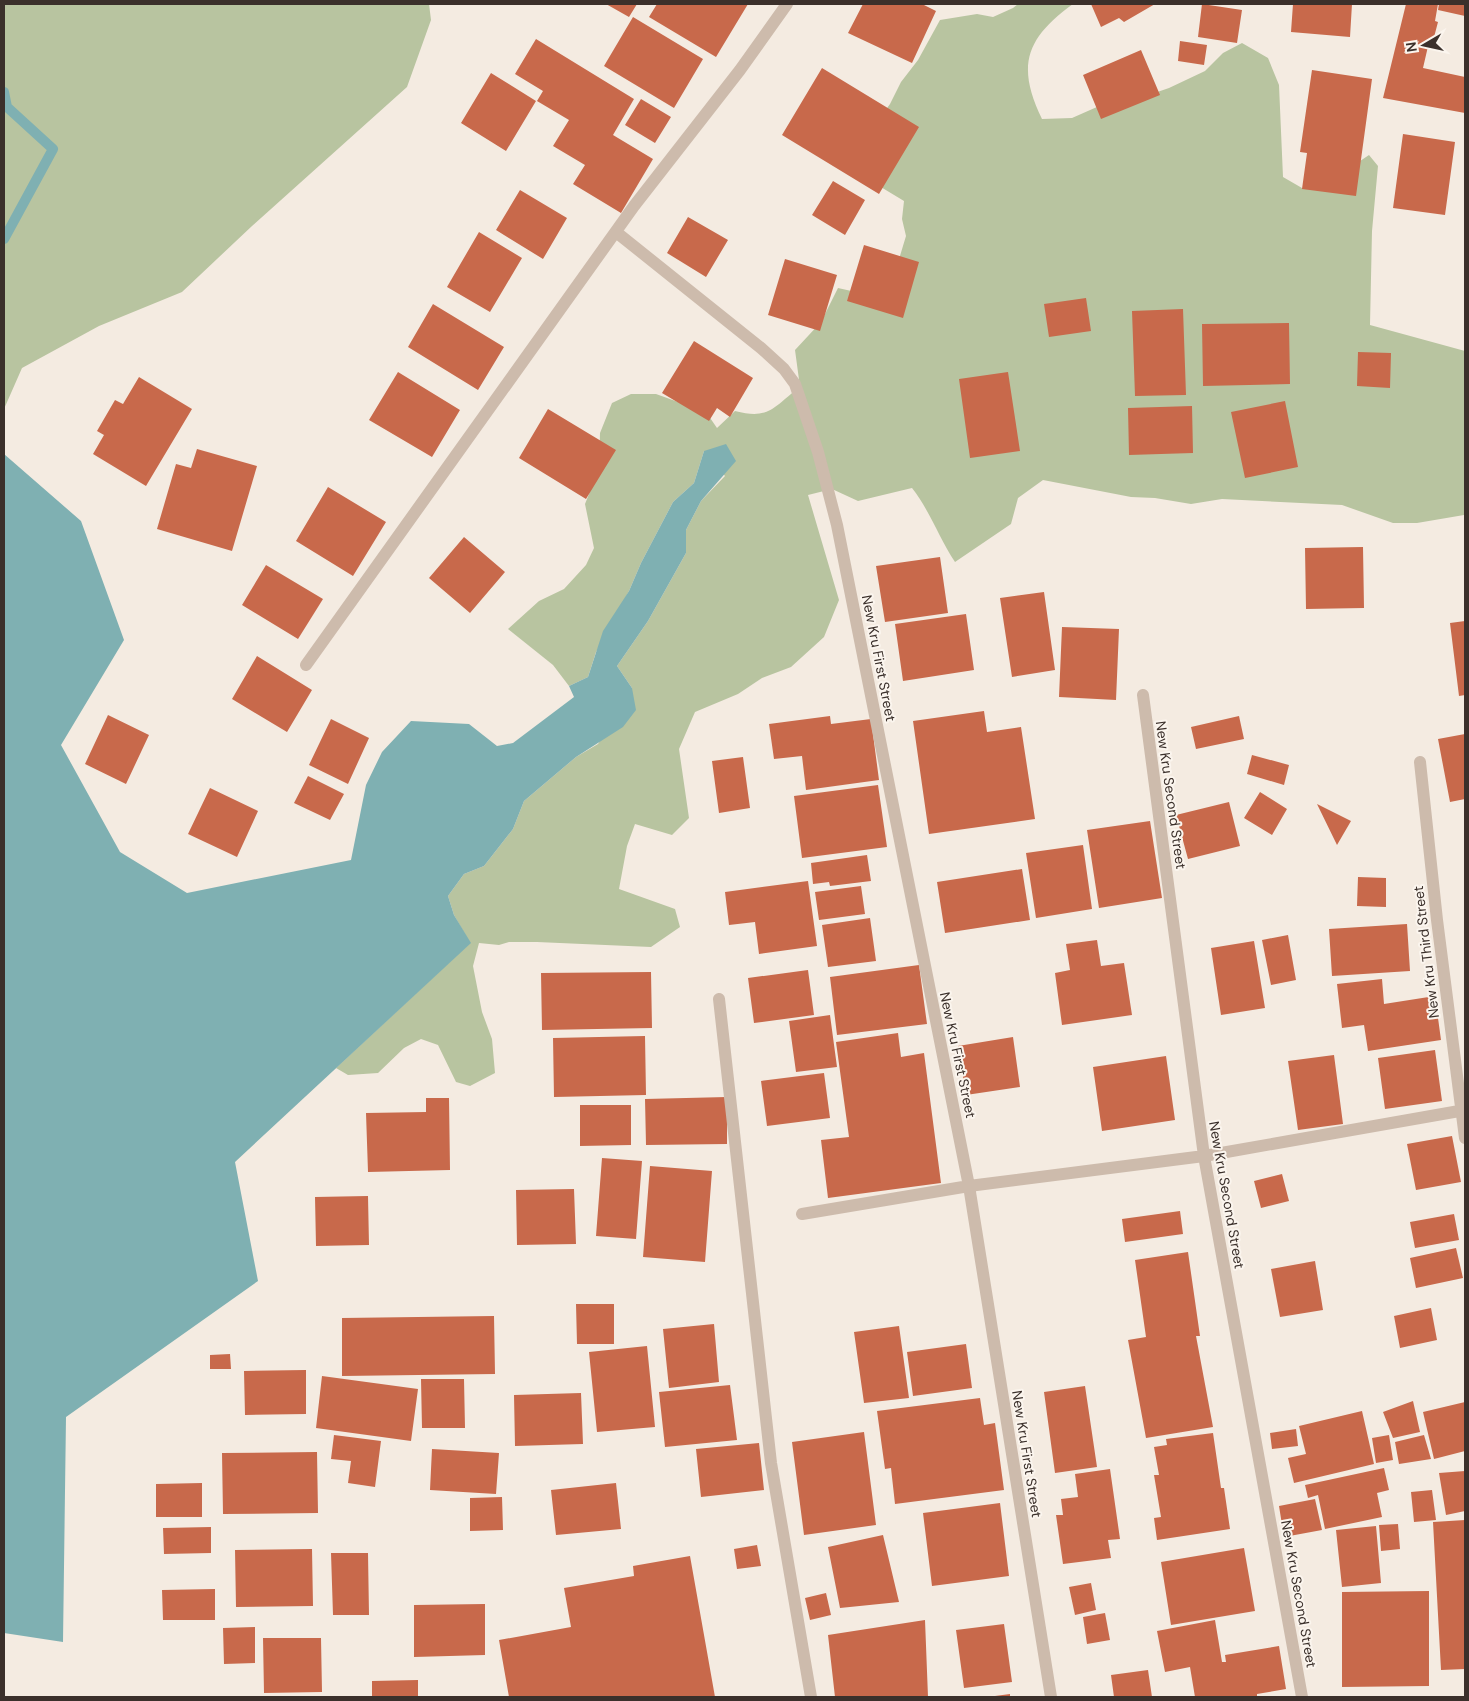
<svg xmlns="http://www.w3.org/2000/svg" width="1469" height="1701" viewBox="0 0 1469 1701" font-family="'DM Sans',sans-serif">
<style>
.green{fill:#b8c4a0}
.water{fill:#7fb0b2}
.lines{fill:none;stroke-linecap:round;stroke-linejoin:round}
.stream{stroke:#7fb0b2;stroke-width:10}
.building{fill:#c8694b}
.minor{stroke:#cdbbac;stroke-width:12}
.labels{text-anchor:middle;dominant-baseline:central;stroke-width:4;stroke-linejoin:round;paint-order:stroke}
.street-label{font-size:14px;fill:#3b302b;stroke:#fbf5ee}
</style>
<rect width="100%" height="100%" fill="#f4ebe1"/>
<path class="green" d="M4 4H429L431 20 407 87 252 226 182 292 99 326 22 368 4 409Z
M1018 4H1073C1026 38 1016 66 1042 119L1072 118 1106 103 1137 99 1169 88 1205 71 1223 53 1242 43 1268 58 1279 85 1283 177 1302 188 1326 184 1369 155 1378 166 1372 231 1370 325 1465 351V520L1464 515 1417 523H1393L1342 505 1222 499 1191 504 1155 498 1131 497 1043 480 1018 498 1011 524 955 562C939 538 930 511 912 488L858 501 832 489 808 495 839 600 824 637 791 667 762 678 738 694 695 712 679 749 689 818 672 835 635 824 627 846 619 889 675 909 680 927 651 947 537 942H509L499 945 479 943 473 966 482 1012 492 1039 495 1073 470 1086 456 1082 438 1045 421 1039 404 1048 378 1073 348 1075 336 1068 470 943 454 915 448 896 464 874 484 866 513 829 524 801 576 757 598 744 632 688 617 666 648 621 686 553V530L701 501 725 476 704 451 694 483 673 502 641 563 629 591 596 652 588 677 569 686 553 665 508 629 539 601 564 589 586 565 594 548 585 504 599 469 600 433 612 403 631 394H656L706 412 717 428 735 411C770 420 773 407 800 387L795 350 821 322 838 288 887 299 906 236 902 219 904 201 856 172 854 154 890 104 901 82 918 60 940 20 977 14 993 17 1013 8Z"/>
<path class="water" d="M726 444 736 461 701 501 686 530V553L648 621 617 666 632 688 636 710 623 727 576 757 524 801 513 829 484 866 464 874 448 896 454 915 471 943 235 1162 258 1281 66 1417 63 1642 4 1633V454L81 521 124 640 61 745 120 852 187 893 351 860 366 785 382 752 411 721 469 724 497 746 513 743 574 697 569 686 588 677 603 631 629 591 641 563 673 502 694 483 704 451Z"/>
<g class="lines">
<path class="stream" d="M4 92 7 107 53 149 4 239"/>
</g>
<path class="building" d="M606 4H637L629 17Z
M657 4H748L716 57 649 17Z
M863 4H922L936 11 912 63 848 33Z
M1091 4H1155L1124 22 1119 18 1101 27Z
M1202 4 1242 10 1237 43 1198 37Z
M1293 4H1352L1350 37 1291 32Z
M1406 4H1438L1435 21 1438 22 1433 41 1429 42 1423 68 1465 77V113L1383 98Z
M1439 4H1465V16L1438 10Z
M633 17 703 59 674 108 604 66Z
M536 39 634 99 613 135 653 159 621 213 573 184 585 165 553 146 569 120 537 101 543 91 515 74Z
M1180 41 1207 45 1204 65 1178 61Z
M1141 50 1160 95 1101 119 1083 75Z
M822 68 919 127 879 194 782 135Z
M1312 70 1372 79 1356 196 1302 189 1307 153 1300 152Z
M491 73 536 101 506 151 461 123Z
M641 99 671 117 655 143 625 125Z
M1403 134 1455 142 1445 215 1393 208Z
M833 181 865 200 845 235 812 215Z
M520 190 567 218 543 259 496 230Z
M688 217 728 240 706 277 667 253Z
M479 232 522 258 490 312 447 287Z
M864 245 919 262 903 318 847 301Z
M785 259 837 275 820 331 768 315Z
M1086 298 1091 331 1049 337 1044 304Z
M433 304 504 347 478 390 408 347Z
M1183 309 1186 395 1135 396 1132 311Z
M1289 323 1290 384 1203 386 1202 324Z
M694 341 753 378 730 417 717 408 709 421 662 393Z
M1358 352 1391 353 1390 388 1357 386Z
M398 372 460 410 432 457 369 420Z
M1008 372 1020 451 970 458 959 379Z
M139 377 192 409 146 486 93 454 104 435 97 431 115 400 123 404Z
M1285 401 1298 467 1245 478 1231 412Z
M1192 406 1193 453 1129 455 1128 408Z
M548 409 616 450 586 499 519 458Z
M197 449 257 466 232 551 157 529 176 464 191 468Z
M328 487 386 522 353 576 296 541Z
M464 537 505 572 470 613 429 578Z
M1363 547 1364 608 1306 609 1305 548Z
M940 557 948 613 885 622 876 566Z
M266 565 323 599 298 639 242 605Z
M1044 592 1055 670 1012 677 1000 598Z
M966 614 974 670 903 681 895 624Z
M1465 621V695L1459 696 1450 623Z
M1062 627 1119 629 1116 700 1059 697Z
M257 656 312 690 287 732 232 699Z
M984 711 987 732 1021 727 1035 819 929 834 913 721Z
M108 715 149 735 126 784 85 764Z
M830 716 831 724 871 719 879 780 806 790 802 756 774 759 769 724Z
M1239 716 1244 739 1196 749 1191 727Z
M331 719 369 738 348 784 309 765Z
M1465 734V799L1450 802 1438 739Z
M1252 755 1289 765 1284 785 1247 774Z
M743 757 750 808 719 813 712 761Z
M308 776 344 794 330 820 294 803Z
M878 785 887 847 802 858 794 796Z
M210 788 258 811 237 857 188 834Z
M1260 792 1287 809 1272 835 1244 818Z
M1229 802 1240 846 1188 859 1176 815Z
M1317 804 1351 821 1337 845Z
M1150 821 1162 898 1099 908 1087 830Z
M1083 845 1092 909 1036 918 1026 853Z
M867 855 871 881 830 886 829 882 813 884 811 863Z
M1022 869 1030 920 945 933 937 882Z
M1358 877 1386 878V907L1357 906Z
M808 881 817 946 759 954 755 922 729 925 725 892Z
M861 886 865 914 819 920 815 892Z
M870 918 876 961 828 967 822 925Z
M1407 924 1410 971 1332 976 1329 929Z
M1288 935 1296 980 1271 985 1262 940Z
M1097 940 1101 966 1124 963 1132 1015 1062 1025 1055 973 1070 970 1066 944Z
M1254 941 1265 1008 1221 1015 1211 948Z
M919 965 927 1024 837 1035 830 977Z
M808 970 814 1015 754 1023 748 978Z
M651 972 652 1028 542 1030 541 973Z
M1382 979 1384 1004 1435 996 1441 1040 1368 1051 1364 1025 1342 1028 1337 984Z
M830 1015 837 1067 796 1072 789 1021Z
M898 1033 901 1057 924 1053 941 1183 828 1198 821 1140 849 1137 836 1042Z
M645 1036 646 1095 554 1097 553 1038Z
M1013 1037 1020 1087 966 1095 958 1046Z
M1435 1050 1442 1101 1385 1109 1378 1058Z
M1334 1055 1343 1124 1298 1130 1288 1061Z
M1166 1056 1175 1120 1102 1131 1093 1067Z
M824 1073 830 1118 767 1126 761 1081Z
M727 1097V1144L646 1145 645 1099Z
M426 1098H449L450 1170 368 1172 366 1113 426 1112Z
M580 1105H631V1145L580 1146Z
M1452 1136 1461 1182 1416 1190 1407 1144Z
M602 1158 642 1161 636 1239 596 1236Z
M650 1166 712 1171 705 1262 643 1257Z
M1282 1174 1289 1201 1261 1208 1254 1181Z
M574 1189 576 1244 517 1245 516 1190Z
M368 1196 369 1245 316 1246 315 1197Z
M1180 1211 1183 1234 1125 1242 1122 1219Z
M1454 1214 1459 1240 1415 1248 1410 1222Z
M1456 1248 1463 1278 1416 1288 1410 1258Z
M1188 1252 1200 1336H1196L1213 1427 1146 1438 1128 1340 1146 1337 1135 1260Z
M1315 1261 1323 1310 1280 1317 1271 1269Z
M576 1304H614V1344H577Z
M1431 1308 1437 1340 1400 1348 1394 1316Z
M494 1316 495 1374 342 1376V1318Z
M714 1324 719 1382 669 1388 663 1329Z
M899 1326 909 1398 864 1403 854 1332Z
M966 1344 972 1388 913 1396 907 1352Z
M647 1346 655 1427 597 1432 589 1352Z
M230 1354 231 1369H210V1355Z
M306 1370V1414L245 1415 244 1371Z
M322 1376 418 1389 411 1441 316 1428Z
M421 1379H464L465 1428H422Z
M730 1385 737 1440 665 1447 659 1392Z
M1085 1386 1097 1467 1055 1473 1044 1392Z
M581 1393 583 1444 515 1446 514 1395Z
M980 1398 984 1425 995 1423 1004 1490 895 1504 891 1468 885 1469 877 1411Z
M1413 1401 1420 1432 1393 1438 1383 1412Z
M1465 1402V1451L1434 1459 1423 1412Z
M1362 1411 1374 1464 1294 1483 1288 1458 1306 1454 1299 1426Z
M1296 1429 1298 1446 1272 1449 1270 1433Z
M864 1432 876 1525 804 1535 792 1442Z
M1213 1433 1221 1488H1224L1230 1529 1157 1540 1154 1518 1161 1517 1154 1475H1159L1154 1447 1167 1445 1166 1439Z
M334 1435 381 1441 375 1487 348 1483 351 1461 331 1459Z
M1389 1435 1393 1460 1376 1463 1372 1438Z
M1424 1435 1431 1459 1399 1464 1395 1442Z
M759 1443 764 1490 701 1497 696 1449Z
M432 1449 499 1453 496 1494 430 1490Z
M317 1452 318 1513 223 1514 222 1453Z
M1384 1468 1389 1490 1377 1493 1382 1517 1325 1529 1318 1495 1308 1498 1305 1485Z
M1110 1469 1120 1539 1108 1540 1111 1558 1063 1564 1056 1515H1063L1061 1499 1078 1497 1075 1474Z
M1465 1471V1511L1446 1515 1439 1473Z
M202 1483V1517H156V1484Z
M616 1483 621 1529 556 1535 551 1490Z
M1432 1490 1436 1520 1414 1522 1411 1492Z
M502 1497 503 1530 470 1531V1498Z
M1315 1499 1322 1530 1284 1537 1279 1506Z
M1000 1503 1009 1576 932 1586 923 1513Z
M1465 1520V1669L1441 1670 1433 1522Z
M1398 1524 1400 1549 1381 1551 1379 1525Z
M1376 1526 1381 1583 1342 1587 1336 1530Z
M211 1527V1553L164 1554 163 1528Z
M883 1535 899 1602 840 1608 828 1547Z
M757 1545 761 1566 737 1569 734 1549Z
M1244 1548 1255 1611 1171 1625 1161 1562Z
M312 1549 313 1606 236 1607 235 1550Z
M331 1553H368L369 1615H333Z
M690 1556 715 1697H509L499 1640 571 1627 564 1588 634 1576 633 1566Z
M1091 1583 1096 1610 1075 1615 1069 1587Z
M215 1589V1620H163L162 1590Z
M1429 1591V1686L1342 1687V1592Z
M826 1593 831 1615 810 1620 805 1598Z
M485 1604V1655L414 1657V1605Z
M1105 1613 1110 1640 1087 1644 1083 1617Z
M925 1620 928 1697H835L828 1635Z
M1215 1620 1222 1662H1226L1225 1655 1279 1646 1286 1689 1257 1694V1697H1195L1190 1667 1165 1672 1157 1631Z
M1004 1624 1012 1682 964 1688 956 1630Z
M255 1627V1663L224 1664 223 1628Z
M263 1638H321L322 1692 264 1693Z
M1148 1670 1152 1697H1114L1111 1675Z
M418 1680V1697H372V1681Z
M1010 1694V1697H995V1696Z"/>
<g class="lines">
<path class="minor" d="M616 232 761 348 784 369 795 384 818 452 837 525 969 1186 1051 1697
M306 665 634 206 740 70 787 4
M1143 695 1204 1156 1302 1697
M1420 762 1437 920 1465 1138
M719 999 771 1463 811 1697
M802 1214 969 1186 1204 1156 1465 1110"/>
</g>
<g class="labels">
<g class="street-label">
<text transform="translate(879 658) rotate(79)">New Kru First Street</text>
<text transform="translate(1171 795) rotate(82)">New Kru Second Street</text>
<text transform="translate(1426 952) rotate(-97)">New Kru Third Street</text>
<text transform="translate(958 1055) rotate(78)">New Kru First Street</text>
<text transform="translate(1227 1195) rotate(80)">New Kru Second Street</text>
<text transform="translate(1027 1454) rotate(81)">New Kru First Street</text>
<text transform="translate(1299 1594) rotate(80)">New Kru Second Street</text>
</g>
</g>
<rect width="1469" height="1701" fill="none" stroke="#3b302b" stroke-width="10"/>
<g transform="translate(1424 45) rotate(261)" stroke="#fbf5ee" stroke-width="4" paint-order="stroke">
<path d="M0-4L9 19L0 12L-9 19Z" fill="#3b302b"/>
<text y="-8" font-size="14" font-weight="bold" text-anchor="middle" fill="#3b302b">N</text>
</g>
</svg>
